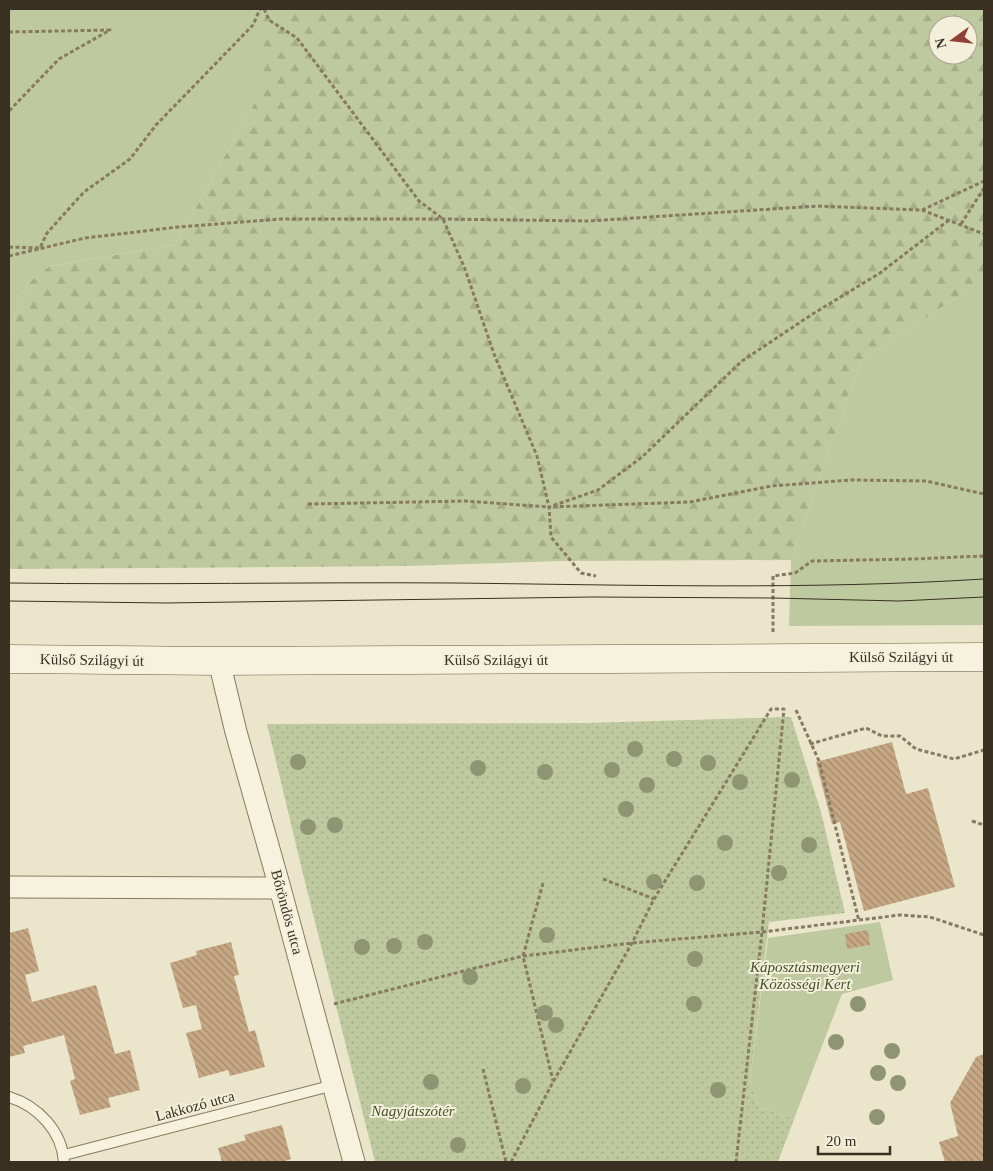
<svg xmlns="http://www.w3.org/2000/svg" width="993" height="1171" viewBox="0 0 993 1171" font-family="Georgia,serif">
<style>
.green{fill:#bfc99f}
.forest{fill:url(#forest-firs);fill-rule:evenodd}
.park{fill:url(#park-dots)}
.building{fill:url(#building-back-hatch)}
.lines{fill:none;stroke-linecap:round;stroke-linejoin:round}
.lane-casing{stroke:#877a60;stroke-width:12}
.street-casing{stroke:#877a60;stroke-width:23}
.secondary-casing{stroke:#695b43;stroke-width:29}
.path{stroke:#877a60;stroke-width:3;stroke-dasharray:4 2.5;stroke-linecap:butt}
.lane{stroke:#f7f2dd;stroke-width:10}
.street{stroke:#f7f2dd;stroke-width:21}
.secondary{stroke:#f7f2dd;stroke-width:28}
.tram{stroke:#393022;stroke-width:1}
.tree{fill:#8f9573}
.labels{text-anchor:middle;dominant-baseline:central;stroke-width:4;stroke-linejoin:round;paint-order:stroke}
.street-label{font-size:15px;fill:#393022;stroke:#f3efda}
.park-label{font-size:15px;font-style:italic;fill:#44532b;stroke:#f3efda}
</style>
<defs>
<pattern id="forest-firs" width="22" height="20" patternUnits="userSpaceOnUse" patternTransform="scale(1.25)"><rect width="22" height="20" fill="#bfc99f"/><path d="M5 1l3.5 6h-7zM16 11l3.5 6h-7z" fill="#a5ad89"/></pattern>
<pattern id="park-dots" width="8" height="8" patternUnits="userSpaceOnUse" patternTransform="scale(1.25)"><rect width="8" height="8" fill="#bfc99f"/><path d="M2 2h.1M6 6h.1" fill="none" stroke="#a5ad89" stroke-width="1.8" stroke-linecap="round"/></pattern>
<pattern id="building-back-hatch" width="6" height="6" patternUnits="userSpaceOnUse" patternTransform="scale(1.25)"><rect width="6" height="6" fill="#c6a884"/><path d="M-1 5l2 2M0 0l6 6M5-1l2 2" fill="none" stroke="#a2896c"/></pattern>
</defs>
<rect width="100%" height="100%" fill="#ebe6cb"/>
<path class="green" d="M9 9H257V99L175 245 50 266 27 284 9 334Z
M984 279V625L789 626 791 560 861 361Z
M880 922 893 980 842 994 794 1119 759 1107 750 1080 768 938Z"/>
<path class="forest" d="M257 9H984V279L861 361 791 560 564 561 407 566 9 569V334L27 284 50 266 175 245 257 99ZM938 25H968V55H938Z"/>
<path class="park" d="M791 717 821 812 845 913 769 922 750 1080 759 1107 794 1119 778 1162H375L304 878 267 724 587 723Z"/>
<path class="building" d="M892 742 906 794 928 788 955 887 864 911 840 822 832 824 816 762Z
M28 928 39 971 25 975 32 1002 96 985 115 1054 130 1050 140 1090 108 1098 111 1107 80 1115 70 1081 75 1079 64 1035 23 1046 25 1053 9 1057V933Z
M868 930 870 945 847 949 845 934Z
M231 942 239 975 234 976 249 1032 255 1030 265 1067 230 1076 228 1070 199 1078 186 1033 202 1029 196 1005 183 1008 170 963 197 955 196 951Z
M984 1054V1162H945L939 1142 958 1136 950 1103 976 1057Z
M282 1125 291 1159 282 1162H222L218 1148 246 1140 244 1135Z"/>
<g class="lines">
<g class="lane-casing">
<path id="lane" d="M9 1097C38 1106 62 1131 64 1162
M64 1155 334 1085"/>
</g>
<g class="street-casing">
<path id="street" d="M219 661 236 732 280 888 354 1162
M9 887 280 888"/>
</g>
<g class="secondary-casing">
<path id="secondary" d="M9 659 219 661 984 657"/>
</g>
<path class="path" d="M264 9 269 20 297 38 419 201 443 219 465 269 494 354 537 456 549 507 551 537 581 573 596 576
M9 32 110 30 59 59 9 111
M922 210 984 181
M949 220 880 273 811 315 742 361 642 457 598 490 549 507 690 502 771 486 852 480 926 481 984 494
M961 224 984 188
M9 247 40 248 47 233 84 192 130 159 156 125 253 25 260 9
M9 256 85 238 178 227 281 219H443L589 221 818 206 922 210 984 234
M308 504 465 501 549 507
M773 632V576L795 573 812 561 912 559 984 556
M796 710 819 761 859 921
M810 744 866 728 882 736H900L916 749 954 759 984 750
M972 821 984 825
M603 879 654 899
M543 883 523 956 553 1081
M334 1004 523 956 632 943 762 932 900 915 930 917 984 935
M483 1069 506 1162
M511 1162 553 1082 632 943 654 899 771 709H784L762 932 736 1162"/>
<use href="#lane" class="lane"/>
<use href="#street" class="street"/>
<use href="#secondary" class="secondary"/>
<path class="tram" d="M9 583C157 585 306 582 455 583 631 585 808 590 984 579
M9 601 165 603 592 597 773 598 899 601 984 597"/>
</g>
<g class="tree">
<circle cx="635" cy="749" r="8"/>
<circle cx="674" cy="759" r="8"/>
<circle cx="298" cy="762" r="8"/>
<circle cx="708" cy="763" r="8"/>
<circle cx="478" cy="768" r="8"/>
<circle cx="612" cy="770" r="8"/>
<circle cx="545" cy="772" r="8"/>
<circle cx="792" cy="780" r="8"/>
<circle cx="740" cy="782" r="8"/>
<circle cx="647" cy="785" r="8"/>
<circle cx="626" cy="809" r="8"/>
<circle cx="335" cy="825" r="8"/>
<circle cx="308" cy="827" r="8"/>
<circle cx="725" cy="843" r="8"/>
<circle cx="809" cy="845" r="8"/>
<circle cx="779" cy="873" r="8"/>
<circle cx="654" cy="882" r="8"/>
<circle cx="697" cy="883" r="8"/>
<circle cx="547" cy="935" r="8"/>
<circle cx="425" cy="942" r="8"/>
<circle cx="394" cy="946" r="8"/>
<circle cx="362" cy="947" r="8"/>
<circle cx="695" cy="959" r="8"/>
<circle cx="470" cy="977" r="8"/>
<circle cx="694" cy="1004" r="8"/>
<circle cx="858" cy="1004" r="8"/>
<circle cx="545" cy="1013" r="8"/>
<circle cx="556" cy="1025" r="8"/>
<circle cx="836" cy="1042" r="8"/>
<circle cx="892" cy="1051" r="8"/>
<circle cx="878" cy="1073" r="8"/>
<circle cx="431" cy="1082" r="8"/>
<circle cx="898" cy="1083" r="8"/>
<circle cx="523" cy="1086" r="8"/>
<circle cx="718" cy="1090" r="8"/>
<circle cx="877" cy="1117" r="8"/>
<circle cx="458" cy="1145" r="8"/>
</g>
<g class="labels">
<g class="street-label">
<text x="901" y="657">Külső Szilágyi út</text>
<text transform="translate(92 660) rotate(1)">Külső Szilágyi út</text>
<text x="496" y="660">Külső Szilágyi út</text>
<text transform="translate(287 912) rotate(75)">Bőröndös utca</text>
<text transform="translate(195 1106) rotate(-15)">Lakkozó utca</text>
</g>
<g class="park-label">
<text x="805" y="967">Káposztásmegyeri<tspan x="805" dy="17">Közösségi Kert</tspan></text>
<text x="413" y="1111">Nagyjátszótér</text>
</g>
</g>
<rect width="993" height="1171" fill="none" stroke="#393022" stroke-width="20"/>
<g transform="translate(953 40) rotate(255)"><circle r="24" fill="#f3efda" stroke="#a9a390"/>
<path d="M0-4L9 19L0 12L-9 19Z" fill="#914035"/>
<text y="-8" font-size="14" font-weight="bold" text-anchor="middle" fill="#393022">N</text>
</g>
<path d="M818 1146v8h72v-8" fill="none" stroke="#393022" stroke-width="2.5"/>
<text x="826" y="1146" font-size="15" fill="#393022" stroke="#f3efda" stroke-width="4" paint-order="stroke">20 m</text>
</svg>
